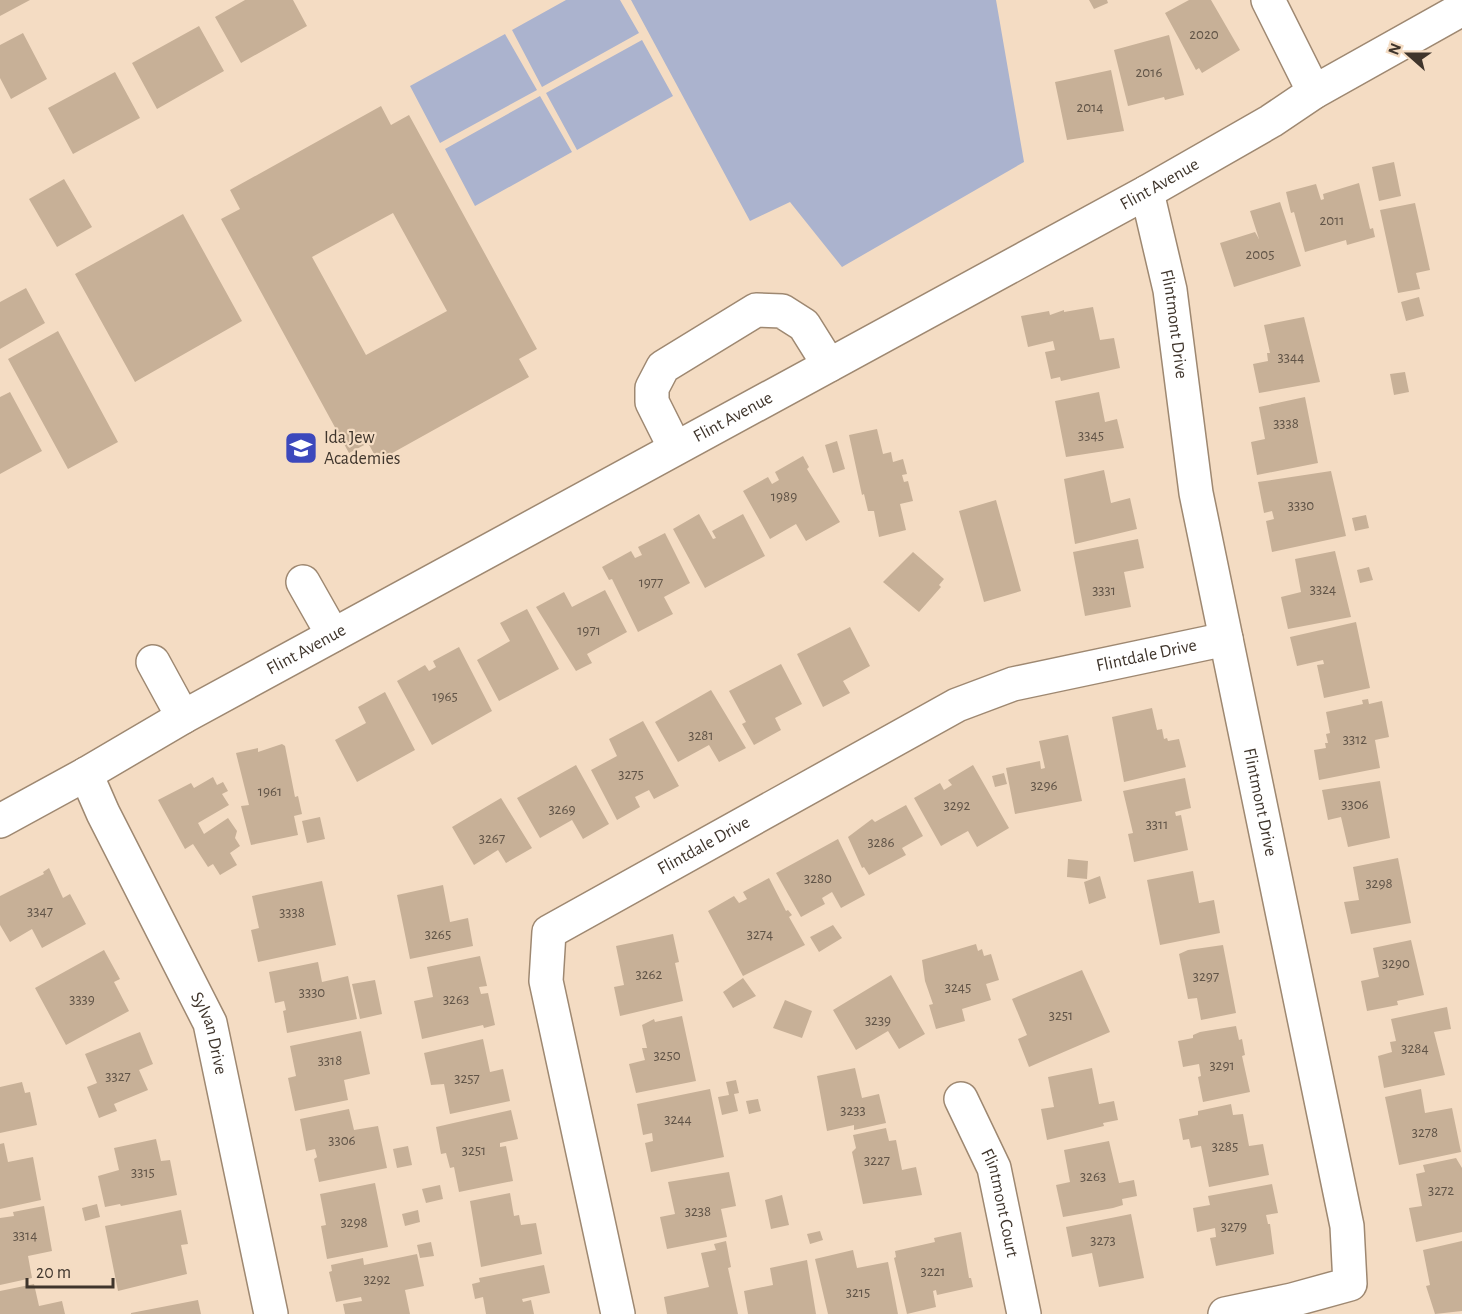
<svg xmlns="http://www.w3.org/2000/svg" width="1462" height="1314" viewBox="0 0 1462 1314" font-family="'Alegreya Sans',sans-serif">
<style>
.green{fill:#abb3ce}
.building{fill:#c7b097;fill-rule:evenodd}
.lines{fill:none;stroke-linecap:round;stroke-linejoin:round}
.minor-casing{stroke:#9e8871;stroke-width:36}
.minor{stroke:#fff;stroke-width:33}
.labels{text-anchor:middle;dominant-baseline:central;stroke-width:4.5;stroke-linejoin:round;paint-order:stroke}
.number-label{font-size:15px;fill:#615447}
.street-label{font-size:18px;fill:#3f352c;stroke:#f4dcc3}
.poi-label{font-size:18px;fill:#3f352c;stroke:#f4dcc3;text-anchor:start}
</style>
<rect width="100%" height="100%" fill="#f4dcc3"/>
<path class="green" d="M566 0H620L639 33 542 87 512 30Z
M631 0H996L1024 162 842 267 790 202 750 221Z
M505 34 537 90 440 143 410 86Z
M642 40 673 96 577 150 546 93Z
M540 96 572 152 475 206 445 149Z"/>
<path class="building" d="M0 0H30L0 16Z
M245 0H293L307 26 241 63 215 17Z
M1089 0H1107L1108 3 1094 9Z
M1189 0H1211L1240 50 1202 73 1199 68 1196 70 1165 13Z
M199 26 224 71 157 109 132 63Z
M23 33 47 79 11 99 0 78V45Z
M1169 35 1184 95 1165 100 1164 97 1128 106 1114 50Z
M1111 70 1124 131 1067 140 1055 82Z
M115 72 140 118 73 154 48 108Z
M381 106 391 125 409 115 537 349 519 359 529 377 378 461 368 443 349 453 221 219 240 209 230 190ZM393 213 447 311 366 355 312 257Z
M1394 162 1401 196 1379 201 1372 167Z
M64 179 92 227 57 247 29 199Z
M1359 183 1370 229 1373 228 1375 237 1347 245 1346 240 1305 252 1294 212 1291 213 1286 192 1316 184 1321 200 1324 199 1323 194Z
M1280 202 1301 266 1234 287 1220 243 1255 232 1259 239 1250 211Z
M1415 203 1430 270 1416 273 1420 289 1398 293 1380 210Z
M183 214 242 321 135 382 75 274Z
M26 288 45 323 0 349V302Z
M1419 297 1424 316 1406 321 1401 302Z
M1093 307 1100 340 1114 338 1120 368 1061 381 1060 377 1051 379 1045 352 1055 350 1053 341 1028 347 1021 316 1049 311 1050 315 1064 310V312Z
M1304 317 1320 382 1259 393 1253 364 1268 361 1267 353H1270L1264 325Z
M58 331 118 442 68 469 8 359Z
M1405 372 1409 392 1394 395 1390 374Z
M10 392 42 451 0 474V397Z
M1099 392 1105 422 1117 419 1124 448 1066 457 1055 401Z
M1305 397 1318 463 1257 475 1251 442 1265 439 1259 407Z
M877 429 883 454 891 452 893 462 903 459 907 474 902 475 904 482 908 481 913 501 900 504 906 530 879 537 874 511H868L864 494 862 495 849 435Z
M837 441 845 469 833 473 825 445Z
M803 456 809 467 807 469 840 522 806 541 796 524 770 539 743 491 768 477 772 484 779 480 775 472Z
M1104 470 1111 503 1130 498 1137 529 1075 544 1064 479Z
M1331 471 1346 536 1272 552 1266 521 1274 519 1272 511 1264 513 1258 482Z
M996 500 1021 591 984 602 959 511Z
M699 514 713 539 716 538 712 531 743 514 765 556 705 588 673 529Z
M1366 515 1369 528 1355 531 1352 518Z
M665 533 690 583 664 597 673 614 638 632 612 579 609 580 602 567 631 551 635 558 642 555 638 547Z
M1138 539 1144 568 1124 572 1131 607 1085 616 1073 552Z
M1335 551 1351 617 1288 629 1281 597 1301 592 1295 559Z
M913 552 944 579 939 585 941 587 919 612 883 582Z
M1369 567 1373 580 1360 583 1357 570Z
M605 590 627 632 587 654 592 663 576 671 536 607 564 592 572 607Z
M527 609 559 669 499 701 477 660 510 641 500 623Z
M1356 622 1370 688 1324 698 1317 665 1324 664 1323 660 1297 666 1290 637Z
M850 627 870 666 843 681 850 693 823 707 797 654Z
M459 647 492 711 432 745 397 681 425 665 429 671 436 667 433 661Z
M781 664 802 704 775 718 781 730 754 745 742 724 746 722 729 691Z
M711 690 746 748 719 762 709 745 678 762 655 722Z
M385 692 415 750 357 782 335 740 366 723 358 707Z
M1368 699 1369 704 1382 701 1389 737 1375 740 1380 768 1319 780 1314 750 1326 748 1325 743H1328L1326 734 1330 733 1326 712 1363 704 1362 700Z
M1152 708 1157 730 1162 729 1164 739 1167 738 1168 741 1179 739 1186 767 1124 782 1112 717Z
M643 721 679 786 654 799 649 790 635 797 640 807 617 820 591 770 617 756 609 739Z
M1068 735 1082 801 1015 814 1006 768 1040 761 1041 769 1045 768 1039 741Z
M282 744 285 746 295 797 298 796 302 814 294 816 298 835 251 845 241 806 249 805 236 753 258 748V752Z
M576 765 609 824 583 839 572 820 540 838 517 798Z
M973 765 1009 828 977 847 968 831 941 846 914 798 940 783 944 790 952 785 948 780Z
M1004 773 1007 784 995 787 992 776Z
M213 777 217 785 223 782 228 791 222 794 229 805 198 823 204 834 228 818 237 831 235 838 240 846 230 853 237 865 220 875 213 864 208 867 193 844 185 849 158 800 191 783 194 788Z
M1185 778 1191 808 1175 812 1176 816 1181 815 1188 850 1134 862 1128 834 1133 833 1123 791Z
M1380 781 1390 838 1348 847 1341 817 1328 820 1322 790Z
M501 798 532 848 506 863 498 850 474 865 452 827Z
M906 805 923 836 902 848 906 855 869 875 864 867 862 868 848 837 872 819 875 822Z
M320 817 325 839 307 843 302 821Z
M838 839 865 895 841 908 832 892 822 898 825 904 801 917 776 873Z
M1398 858 1411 923 1351 934 1344 902 1359 900 1353 867Z
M1068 859 1088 861 1087 879 1067 877Z
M49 868 63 898 70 894 86 924 42 948 32 929 10 942 0 925V896L44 874 43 872Z
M1193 871 1199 903 1214 900 1220 933 1160 945 1147 880Z
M1100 876 1106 898 1089 904 1084 882Z
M769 878 786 911 788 910 792 915 789 917 805 945 743 976 708 911 734 896 739 903 747 899 743 892Z
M322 881 336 945 258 962 251 930 259 928 252 896Z
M443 885 450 922 468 918 473 946 410 959 397 895Z
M833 925 842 938 819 952 810 937Z
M673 934 679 962 675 963 683 1001 620 1016 614 987 624 985 616 946Z
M1411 940 1424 995 1397 1001 1398 1005 1367 1011 1361 981 1379 977 1373 948Z
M976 944 978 951 982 949 984 956 991 954 999 980 986 984 991 1000 962 1009 965 1021 936 1029 929 1005 933 1004 925 981 922 960Z
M1223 945 1236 1013 1201 1020 1197 998 1188 999 1179 954 1188 950Z
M104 950 120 979 114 982 129 1011 66 1045 35 988Z
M480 956 487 986 479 987 481 994 488 993 495 1025 484 1028 483 1025 422 1039 414 1001 433 997 427 967Z
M318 962 322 982 348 976 357 1019 287 1033 283 1011 286 1010 284 1001 275 1003 269 972Z
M1082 970 1110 1032 1029 1067 1018 1039 1027 1035 1012 999Z
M891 975 925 1034 899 1049 888 1031 856 1050 833 1010Z
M743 978 756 996 733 1008 723 992Z
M375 980 382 1014 360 1019 352 984Z
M785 1000 812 1011 802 1038 773 1028Z
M1447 1007 1451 1029 1434 1032 1445 1075 1384 1088 1378 1056 1392 1052 1390 1042 1396 1041 1391 1019Z
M682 1016 696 1081 636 1093 629 1064 645 1060 642 1048H647L642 1025 654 1019 655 1022Z
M1236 1026 1239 1040 1242 1039 1245 1055 1242 1056 1250 1092 1203 1102 1198 1077 1201 1076 1199 1064 1183 1067 1178 1041 1193 1038V1035L1200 1032Z
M361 1031 370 1074 344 1080 348 1100 295 1111 288 1078 296 1076 290 1046Z
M140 1032 153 1064 139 1070 148 1090 114 1104 117 1111 99 1118 87 1087 97 1083 85 1054Z
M483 1039 490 1072 503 1069 510 1101 450 1114 444 1084 431 1085 424 1053Z
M855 1068 862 1098 879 1094 886 1123 854 1130V1125L827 1131 817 1076Z
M1092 1068 1099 1104 1114 1101 1118 1120 1103 1123 1104 1126 1047 1140 1041 1109 1054 1107 1048 1077Z
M736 1080 739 1093 734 1094 738 1111 722 1115 718 1097 729 1095 726 1082Z
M22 1082 25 1093 30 1092 37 1125 0 1133V1087Z
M710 1089 724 1157 651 1172 645 1143 653 1141 652 1133 643 1135 637 1104Z
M1421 1089 1425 1113 1452 1108 1461 1152 1399 1165 1385 1097Z
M758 1099 761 1111 749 1114 746 1101Z
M1231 1104 1233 1115 1243 1114 1249 1146 1263 1144 1269 1175 1209 1187 1201 1146 1191 1148 1189 1139 1183 1140 1179 1119 1198 1115V1111Z
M349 1109 354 1130 378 1126 387 1168 319 1182 314 1159 317 1157 315 1149 306 1151 300 1119Z
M511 1110 518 1139 500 1143V1147L506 1146 513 1181 459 1192 454 1167 450 1168 446 1153 441 1154 436 1127Z
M886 1128 889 1141 896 1140 902 1170 916 1167 922 1195 863 1204 852 1152 856 1148 853 1135Z
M156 1139 161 1161 170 1160 177 1195 121 1206 120 1204 105 1207 98 1176 119 1170 114 1148Z
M1109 1141 1119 1183 1134 1180 1137 1196 1122 1199 1123 1205 1113 1208 1063 1217 1056 1185 1070 1182 1064 1150Z
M4 1143 8 1162 33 1157 41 1200 0 1209V1144Z
M408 1146 412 1165 397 1168 393 1149Z
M1456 1158 1462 1168V1232L1416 1242 1409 1208 1422 1206 1416 1174 1425 1172 1423 1165Z
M729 1172 736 1206 721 1209 727 1237 667 1249 660 1217 675 1214 668 1182Z
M375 1183 388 1247 327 1259 321 1226 326 1225 320 1194Z
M1272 1184 1278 1213 1266 1215 1268 1224H1270L1274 1254 1216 1266 1210 1238 1216 1237 1215 1228 1197 1232 1193 1208 1210 1205 1208 1196Z
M440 1185 443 1199 426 1203 422 1189Z
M510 1193 514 1216 519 1215 521 1225 536 1223 542 1254 481 1267 470 1201Z
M782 1195 789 1225 771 1229 765 1200Z
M97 1204 100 1217 85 1221 82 1208Z
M44 1206 52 1251 28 1256 32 1278 0 1285V1218L14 1216 13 1212Z
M181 1210 188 1244 181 1245 187 1274 118 1291 105 1226Z
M418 1210 420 1222 405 1226 402 1214Z
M1131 1214 1144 1278 1099 1287 1092 1253 1072 1257 1066 1227Z
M820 1231 823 1240 810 1244 807 1234Z
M961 1232 969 1278H971L973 1287 937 1295 936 1290 933 1291 936 1307 907 1314 894 1258 896 1257 895 1251 935 1242 934 1238Z
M726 1241 731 1267 728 1268 738 1314H667L664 1297 709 1287 701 1253 716 1250 714 1244Z
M1462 1241V1311L1435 1314 1426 1286 1430 1285 1423 1250Z
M431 1242 434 1256 420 1258 417 1245Z
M853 1250 857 1268 888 1262 898 1314H828L815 1259Z
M417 1254 424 1286 405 1290 410 1314H345L343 1304 362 1301 361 1297 336 1302 329 1272 332 1271 331 1265 363 1258 364 1265Z
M807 1260 816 1314H748L744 1291 773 1285 770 1268Z
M544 1265 550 1293 522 1299 523 1302 531 1300 534 1314H486L483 1297 475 1299 472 1284 480 1282 479 1278Z
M34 1284 39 1306 62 1301 65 1314H0V1291Z
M198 1300 201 1314H131V1313Z"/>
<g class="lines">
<g class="minor-casing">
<g id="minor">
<path d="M1268 0 1314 92"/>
<path id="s1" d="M1147 192 1170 290 1196 493 1347 1226 1350 1284 1292 1300 1225 1314"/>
<path d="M675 448 652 402V388L663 367 756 310 782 311 804 325 829 365"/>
<path d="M303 582 333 635"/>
<path d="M153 662 183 717"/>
<path id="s2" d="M86 774 103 813 210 1023 271 1314"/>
<path id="s3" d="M0 821 86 774 183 717 1147 192 1271 121 1314 92 1462 9"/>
<path id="s4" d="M961 1099 994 1168 1024 1314"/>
<path id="s5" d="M618 1314 546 981 549 932 957 705 1013 684 1226 639"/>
</g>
</g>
<use href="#minor" class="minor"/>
</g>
<defs>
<g id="school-square" transform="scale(1.725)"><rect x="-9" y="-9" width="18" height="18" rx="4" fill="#3c48bc" stroke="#f4dcc3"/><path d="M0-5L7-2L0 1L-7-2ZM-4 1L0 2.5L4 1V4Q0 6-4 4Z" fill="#fff"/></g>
</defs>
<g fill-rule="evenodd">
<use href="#school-square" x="301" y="448"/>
</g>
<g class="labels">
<g class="number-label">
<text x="1204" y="34">2020</text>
<text x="1149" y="72">2016</text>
<text x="1090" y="107">2014</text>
<text x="1332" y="220">2011</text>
<text x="1260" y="254">2005</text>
<text x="1291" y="357">3344</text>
<text x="1286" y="423">3338</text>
<text x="1091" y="435">3345</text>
<text x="784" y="496">1989</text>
<text x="1301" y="505">3330</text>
<text x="651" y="582">1977</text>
<text x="1323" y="589">3324</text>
<text x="1104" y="590">3331</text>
<text x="589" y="630">1971</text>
<text x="445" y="696">1965</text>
<text x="701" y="735">3281</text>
<text x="1355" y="739">3312</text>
<text x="631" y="774">3275</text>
<text x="1044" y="785">3296</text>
<text x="270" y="791">1961</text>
<text x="1355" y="804">3306</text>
<text x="957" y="805">3292</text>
<text x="562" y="809">3269</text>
<text x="1157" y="824">3311</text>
<text x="492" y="838">3267</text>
<text x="881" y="842">3286</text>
<text x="818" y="878">3280</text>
<text x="1379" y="883">3298</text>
<text x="40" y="911">3347</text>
<text x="292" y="912">3338</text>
<text x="438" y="934">3265</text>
<text x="760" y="934">3274</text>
<text x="1396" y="963">3290</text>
<text x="649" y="974">3262</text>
<text x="1206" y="976">3297</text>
<text x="958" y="987">3245</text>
<text x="312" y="992">3330</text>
<text x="82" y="999">3339</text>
<text x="456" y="999">3263</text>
<text x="1061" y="1015">3251</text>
<text x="878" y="1020">3239</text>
<text x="1415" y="1048">3284</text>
<text x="667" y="1055">3250</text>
<text x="330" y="1060">3318</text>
<text x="1222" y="1065">3291</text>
<text x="118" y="1076">3327</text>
<text x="467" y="1078">3257</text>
<text x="853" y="1110">3233</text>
<text x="678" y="1119">3244</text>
<text x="1425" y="1132">3278</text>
<text x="342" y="1140">3306</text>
<text x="1225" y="1146">3285</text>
<text x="474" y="1150">3251</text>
<text x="877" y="1160">3227</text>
<text x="143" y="1172">3315</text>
<text x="1093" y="1176">3263</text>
<text x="1441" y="1190">3272</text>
<text x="698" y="1211">3238</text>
<text x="354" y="1222">3298</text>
<text x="1234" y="1226">3279</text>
<text x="25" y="1235">3314</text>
<text x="1103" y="1240">3273</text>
<text x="933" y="1271">3221</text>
<text x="377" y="1279">3292</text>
<text x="858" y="1292">3215</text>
</g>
<g class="street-label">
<text stroke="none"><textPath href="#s3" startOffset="1323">Flint Avenue</textPath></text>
<text stroke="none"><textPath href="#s1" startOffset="135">Flintmont Drive</textPath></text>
<text stroke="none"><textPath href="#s3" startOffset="837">Flint Avenue</textPath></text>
<text stroke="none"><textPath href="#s3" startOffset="351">Flint Avenue</textPath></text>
<text stroke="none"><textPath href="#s5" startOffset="1053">Flintdale Drive</textPath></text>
<text stroke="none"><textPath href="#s1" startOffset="621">Flintmont Drive</textPath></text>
<text stroke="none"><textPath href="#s5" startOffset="567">Flintdale Drive</textPath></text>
<text stroke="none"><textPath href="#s2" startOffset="288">Sylvan Drive</textPath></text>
<text stroke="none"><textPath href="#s4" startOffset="112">Flintmont Court</textPath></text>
</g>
<g class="poi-label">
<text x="324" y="438">Ida Jew<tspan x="324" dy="21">Academies</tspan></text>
</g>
</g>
<g transform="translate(1408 54) rotate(291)" stroke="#f4dcc3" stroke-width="4.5" paint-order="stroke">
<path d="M0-4.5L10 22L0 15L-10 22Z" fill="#3f352c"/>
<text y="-9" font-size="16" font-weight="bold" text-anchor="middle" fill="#3f352c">N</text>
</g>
<path d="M27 1278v9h86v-9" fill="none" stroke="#3f352c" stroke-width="3"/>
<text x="36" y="1278" font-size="18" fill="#3f352c" stroke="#f4dcc3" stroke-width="4.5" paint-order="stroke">20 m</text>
</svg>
